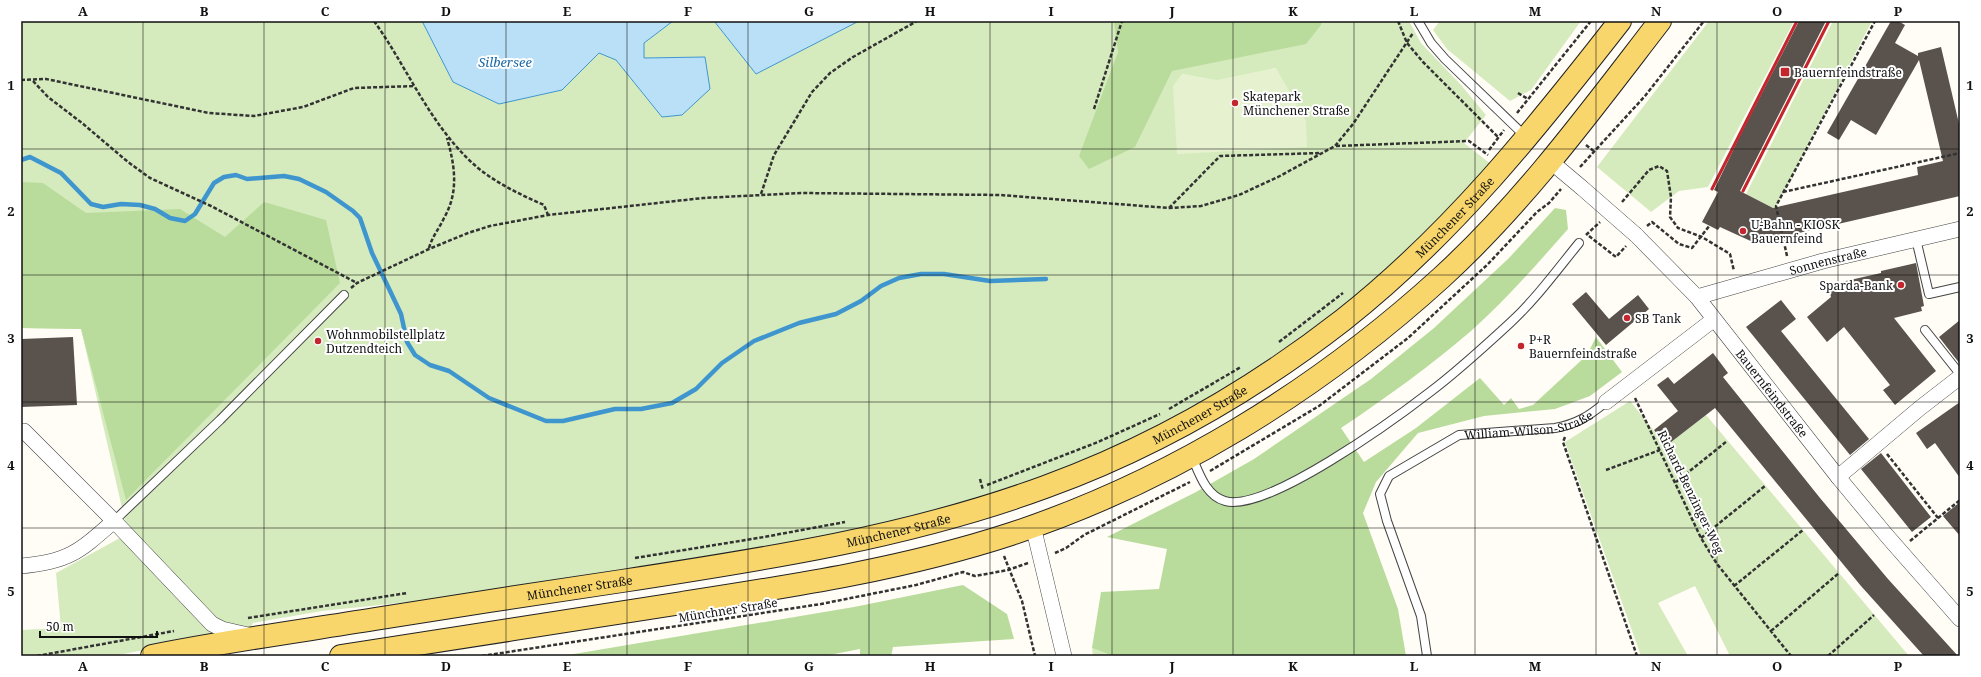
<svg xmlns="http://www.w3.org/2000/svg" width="1981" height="677" viewBox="0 0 1981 677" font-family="'Noto Serif',serif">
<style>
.green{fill:#d5ebbd;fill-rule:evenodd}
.forest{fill:#b9dc9c}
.pitch{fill:#e6f2cf}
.water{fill:#b9e0f7;stroke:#3f96cf}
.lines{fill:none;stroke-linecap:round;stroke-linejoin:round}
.stream{stroke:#3f96cf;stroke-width:4.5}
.building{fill:#5a524d}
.lane-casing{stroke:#444;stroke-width:10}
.street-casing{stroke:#444;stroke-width:16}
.primary-casing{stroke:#222;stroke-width:24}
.path{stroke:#333;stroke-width:2.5;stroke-dasharray:4 2;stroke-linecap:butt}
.lane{stroke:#fff;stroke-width:8}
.street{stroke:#fff;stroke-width:15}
.primary{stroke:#f9d66b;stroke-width:22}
.rail{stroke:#c4262e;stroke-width:3}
.street-bridge-casing{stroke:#444;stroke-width:16;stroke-linecap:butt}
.street-bridge{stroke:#fff;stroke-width:15}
.grid{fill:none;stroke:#111;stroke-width:1;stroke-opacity:0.55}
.poi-dot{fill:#c4262e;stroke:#fff;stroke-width:1.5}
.labels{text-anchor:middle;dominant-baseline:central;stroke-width:4;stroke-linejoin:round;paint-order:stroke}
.poi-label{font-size:12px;fill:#111;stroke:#fff;text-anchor:start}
.street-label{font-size:12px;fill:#111;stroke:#fff}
.water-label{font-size:13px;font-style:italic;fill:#1768a6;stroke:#fff}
.neatline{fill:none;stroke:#111;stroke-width:1.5}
.grid-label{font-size:13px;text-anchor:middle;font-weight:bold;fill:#111}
</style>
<rect width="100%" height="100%" fill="#fffdf5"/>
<path class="green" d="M21 21H422L453 82 562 90 599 53 616 60 662 117 705 57 644 58V43L673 21H714L756 74 859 21H1409L1421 43 1461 85 1486 115 1464 143 1492 165 1416 248 1328 321 1182 417 1044 480 872 530 486 594 322 611 253 623 249 631 112 656H21V630L61 628 56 573 120 538 125 521 81 329 21 328ZM1276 68 1177 154 1182 74 1217 81Z
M1440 21H1581L1531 90 1510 101 1447 49 1433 30Z
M1709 21H1794L1708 187 1679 191 1651 212 1597 167Z
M1833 21H1872L1775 209 1746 194Z
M1630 401 1666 446 1706 415 1909 656H1730L1695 586 1658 603 1688 656H1641L1565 442Z
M1092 648 1113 656H1093Z"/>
<path class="forest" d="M1114 21H1322L1321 25 1306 44 1172 71 1135 147 1089 169 1079 156 1118 52Z
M21 182 43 183 86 213 180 209 225 237 264 202 326 220 340 283 126 500 81 329 21 328Z
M1555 208 1566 210 1568 229C1537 264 1506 300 1471 331 1430 366 1386 398 1341 428L1364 462 1416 428 1480 378 1504 405 1511 398 1519 409 1533 405 1587 355 1596 337 1622 372 1590 396 1555 409 1484 416 1418 433 1376 482 1363 513 1398 609 1406 656H1113L1092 648 1101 592 1159 589 1167 549 1107 537 1196 492 1254 459 1371 379 1434 328 1509 258Z
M963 585 1007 614 1014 639 893 647 891 656H860V649L824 656H562L854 607Z"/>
<path class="pitch" d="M1276 68 1306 121 1307 147 1177 154 1173 86 1182 74 1217 80Z"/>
<path class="water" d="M422 21H673L644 43V58L705 57 710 89 682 115 662 117 616 60 599 53 562 90 499 104 453 82Z
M714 21H859L756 74Z"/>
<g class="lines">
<path class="stream" d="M21 160 30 157 61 173 91 204 103 207 121 204 140 205 155 209 170 218 185 221 195 214 214 183 224 177 236 175 247 179 284 176 299 179 326 192 353 211 360 218 372 253 401 314 407 342 415 355 430 365 449 371 489 398 546 421H563L615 409H641L672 403 696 389 722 363 754 341 799 323 836 314 861 301 881 286 899 278 921 274H944L990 281 1046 279"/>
</g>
<path class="building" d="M1799 21H1826L1740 191 1773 208 1918 175 1917 167 1943 161 1919 60 1876 135 1851 120 1839 140 1827 133 1891 21H1898L1905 25 1895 43 1918 56V53L1941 47 1960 128V196L1755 243 1720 227 1718 230 1702 222 1718 192 1714 190 1741 134Z
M1916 263 1924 306 1921 307 1922 311 1894 318 1936 371 1895 405 1883 390 1890 385 1844 327 1827 342 1807 317 1831 297 1828 285 1881 273V271Z
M1586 292 1609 319 1638 295 1649 309 1606 345 1572 304Z
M1781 300 1796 319 1781 331 1869 439 1850 455 1746 327Z
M1960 320V364L1939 337Z
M73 337 77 405 21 407V339Z
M1713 353 1728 373 1723 377 1820 498 1888 579 1958 656H1924L1861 586 1715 408 1666 446 1654 430 1678 411 1657 385 1668 377 1674 384Z
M1960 402V478L1935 443 1927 449 1916 433Z
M1881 453 1931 517 1912 532 1861 469Z
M1960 502V536L1943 516Z"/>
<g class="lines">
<g class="lane-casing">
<g id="lane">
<path d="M1418 21 1431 43 1445 59 1526 137"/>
<path d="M1916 239 1929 294 1960 287"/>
<path d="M1925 330 1960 374"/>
<path d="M1192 457C1199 473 1206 496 1225 501 1266 513 1395 419 1430 392 1458 371 1484 347 1510 323 1536 299 1557 270 1579 243"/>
<path d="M114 521 220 420 344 295"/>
<path id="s1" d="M1427 656 1421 616 1387 521 1380 494 1389 476 1459 435 1555 428C1577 424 1589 416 1606 402"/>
</g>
</g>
<g class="street-casing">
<g id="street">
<path d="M1550 161 1581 187"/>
<path id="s2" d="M1636 235 1697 297 1838 477 1887 536 1960 619"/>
<path id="s3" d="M1697 297 1823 261 1960 229"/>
<path d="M1606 402 1713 320"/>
<path d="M21 431H24L114 521 212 624 222 629 248 635"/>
<path d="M1838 477 1920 408 1960 377"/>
<path d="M1033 526 1064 656"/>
<path d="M21 566C69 562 80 551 114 521"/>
</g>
</g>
<g class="primary-casing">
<g id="primary">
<path id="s4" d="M152 656C226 641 301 631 375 619 457 606 540 593 622 581 766 559 909 537 1045 487 1152 448 1253 390 1343 320 1452 234 1535 130 1620 21"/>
<path d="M341 656C455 638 568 621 682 603 792 586 904 569 1011 534 1171 481 1318 390 1442 277 1525 201 1592 109 1660 21"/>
</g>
</g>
<path class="path" d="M374 21C409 70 431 128 478 168 498 184 521 195 544 205L548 215
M1398 21 1407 43 1423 62 1498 137
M21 80 46 79 209 113 254 116 303 107 354 88 415 86
M33 81 48 97 82 123 128 162 150 178 211 206 357 283
M1518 93 1528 99
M1094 109 1122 21
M1517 113 1591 21
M1586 145 1595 152
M1336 146 1469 141 1488 155
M1489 150 1504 130
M1580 167 1645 96 1704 21
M1783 192 1960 153
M761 194 774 155 812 92 830 73 853 57 917 21
M1622 202 1649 170 1659 166 1667 171 1671 197 1670 217 1678 228 1702 237 1730 254 1734 271
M1169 208 1220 156 1321 153
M1647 226 1652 222 1679 244 1692 248 1710 225
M1586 235 1600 222
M1589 236 1616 257 1626 246
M429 248C432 237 439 229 444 218 459 192 455 166 447 138
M1787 256 1776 206 1875 21
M351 288 357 283 429 249 468 233 490 226 548 215 703 198 801 193 1000 195 1169 208 1201 206 1239 195 1278 177 1335 146 1353 124 1413 33
M1279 342 1343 293
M1635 398 1701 538 1717 564 1791 656
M1169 409 1241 367
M1565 437 1563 442 1637 656
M1887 454 1938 518
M1606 470 1660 450
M1210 471 1319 406 1408 338 1487 265 1537 212 1549 203 1561 189
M980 479 983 490
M1676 482 1727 441
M987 485 1098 442 1160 414
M1701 538 1765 486
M1910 541 1960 500
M1055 553 1066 548 1084 535 1190 482
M1004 556 1022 601 1035 656
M635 558 764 537 845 522
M1734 586 1803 530
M248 618 407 593
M1771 631 1839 573
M37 656 174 631
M482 656 821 604 916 585 963 572 975 576 1008 570 1028 563
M1828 656 1874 615"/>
<use href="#lane" class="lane"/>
<use href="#street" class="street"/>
<use href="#primary" class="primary"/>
<path class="rail" d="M1712 189 1797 21
M1743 191 1829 21"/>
<g class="street-bridge-casing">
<path id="street-bridge" d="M1581 187 1636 235"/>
</g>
<use href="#street-bridge" class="street-bridge"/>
</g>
<path class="grid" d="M143 21V656M264 21V656M385 21V656M506 21V656M627 21V656M748 21V656M869 21V656M990 21V656M1112 21V656M1233 21V656M1354 21V656M1475 21V656M1596 21V656M1717 21V656M1838 21V656M21 149H1960M21 275H1960M21 402H1960M21 528H1960"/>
<g class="poi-dot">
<rect x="1780" y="67" width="10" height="10" rx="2"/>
<circle cx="1235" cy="103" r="4"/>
<circle cx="1743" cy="231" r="4"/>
<circle cx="1901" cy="285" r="4"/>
<circle cx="1627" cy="318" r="4"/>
<circle cx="318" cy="341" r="4"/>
<circle cx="1521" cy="346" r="4"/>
</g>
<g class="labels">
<g class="poi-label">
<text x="1794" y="72">Bauernfeindstraße</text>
<text x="1243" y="96">Skatepark<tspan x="1243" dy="14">Münchener Straße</tspan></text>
<text x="1751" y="224">U-Bahn - KIOSK<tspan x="1751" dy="14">Bauernfeind</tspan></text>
<text x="1893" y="285" text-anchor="end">Sparda-Bank</text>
<text x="1635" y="318">SB Tank</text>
<text x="326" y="334">Wohnmobilstellplatz<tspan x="326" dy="14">Dutzendteich</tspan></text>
<text x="1529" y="339">P+R<tspan x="1529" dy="14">Bauernfeindstraße</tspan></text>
</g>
<g class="street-label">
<text stroke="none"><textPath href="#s4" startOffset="1405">Münchener Straße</textPath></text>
<text stroke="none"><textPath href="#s3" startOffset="136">Sonnenstraße</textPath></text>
<text stroke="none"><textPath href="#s2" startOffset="209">Bauernfeindstraße</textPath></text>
<text stroke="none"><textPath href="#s4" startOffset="1081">Münchener Straße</textPath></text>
<text stroke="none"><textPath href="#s1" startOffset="341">William-Wilson-Straße</textPath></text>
<text transform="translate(1691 492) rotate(64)">Richard-Benzinger-Weg</text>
<text stroke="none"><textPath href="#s4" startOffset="757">Münchener Straße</textPath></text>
<text stroke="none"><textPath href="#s4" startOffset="433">Münchener Straße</textPath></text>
<text transform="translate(728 610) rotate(-9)">Münchner Straße</text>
</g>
<g class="water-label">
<text x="505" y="62">Silbersee</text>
</g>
</g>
<rect width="1981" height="677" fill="none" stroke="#ffffff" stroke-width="44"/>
<path d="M40 631v6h117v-6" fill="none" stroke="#111111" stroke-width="2"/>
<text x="46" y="631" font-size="12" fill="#111111" stroke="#ffffff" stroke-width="3" paint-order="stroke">50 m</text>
<rect x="22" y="22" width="1937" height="633" class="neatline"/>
<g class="grid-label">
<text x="83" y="16">A</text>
<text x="204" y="16">B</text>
<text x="325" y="16">C</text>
<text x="446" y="16">D</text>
<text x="567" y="16">E</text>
<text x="688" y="16">F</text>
<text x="809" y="16">G</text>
<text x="930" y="16">H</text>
<text x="1051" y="16">I</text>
<text x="1172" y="16">J</text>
<text x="1293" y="16">K</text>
<text x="1414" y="16">L</text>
<text x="1535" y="16">M</text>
<text x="1656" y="16">N</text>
<text x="1777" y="16">O</text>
<text x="1898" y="16">P</text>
<text x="11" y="90">1</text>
<text x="1970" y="90">1</text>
<text x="11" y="216">2</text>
<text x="1970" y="216">2</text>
<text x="11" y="343">3</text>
<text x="1970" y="343">3</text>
<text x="11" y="470">4</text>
<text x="1970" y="470">4</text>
<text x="11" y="596">5</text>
<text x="1970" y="596">5</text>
<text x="83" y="671">A</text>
<text x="204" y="671">B</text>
<text x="325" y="671">C</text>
<text x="446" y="671">D</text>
<text x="567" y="671">E</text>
<text x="688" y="671">F</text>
<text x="809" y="671">G</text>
<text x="930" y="671">H</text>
<text x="1051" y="671">I</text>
<text x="1172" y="671">J</text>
<text x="1293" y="671">K</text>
<text x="1414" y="671">L</text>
<text x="1535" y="671">M</text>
<text x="1656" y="671">N</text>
<text x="1777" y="671">O</text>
<text x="1898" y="671">P</text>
</g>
</svg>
